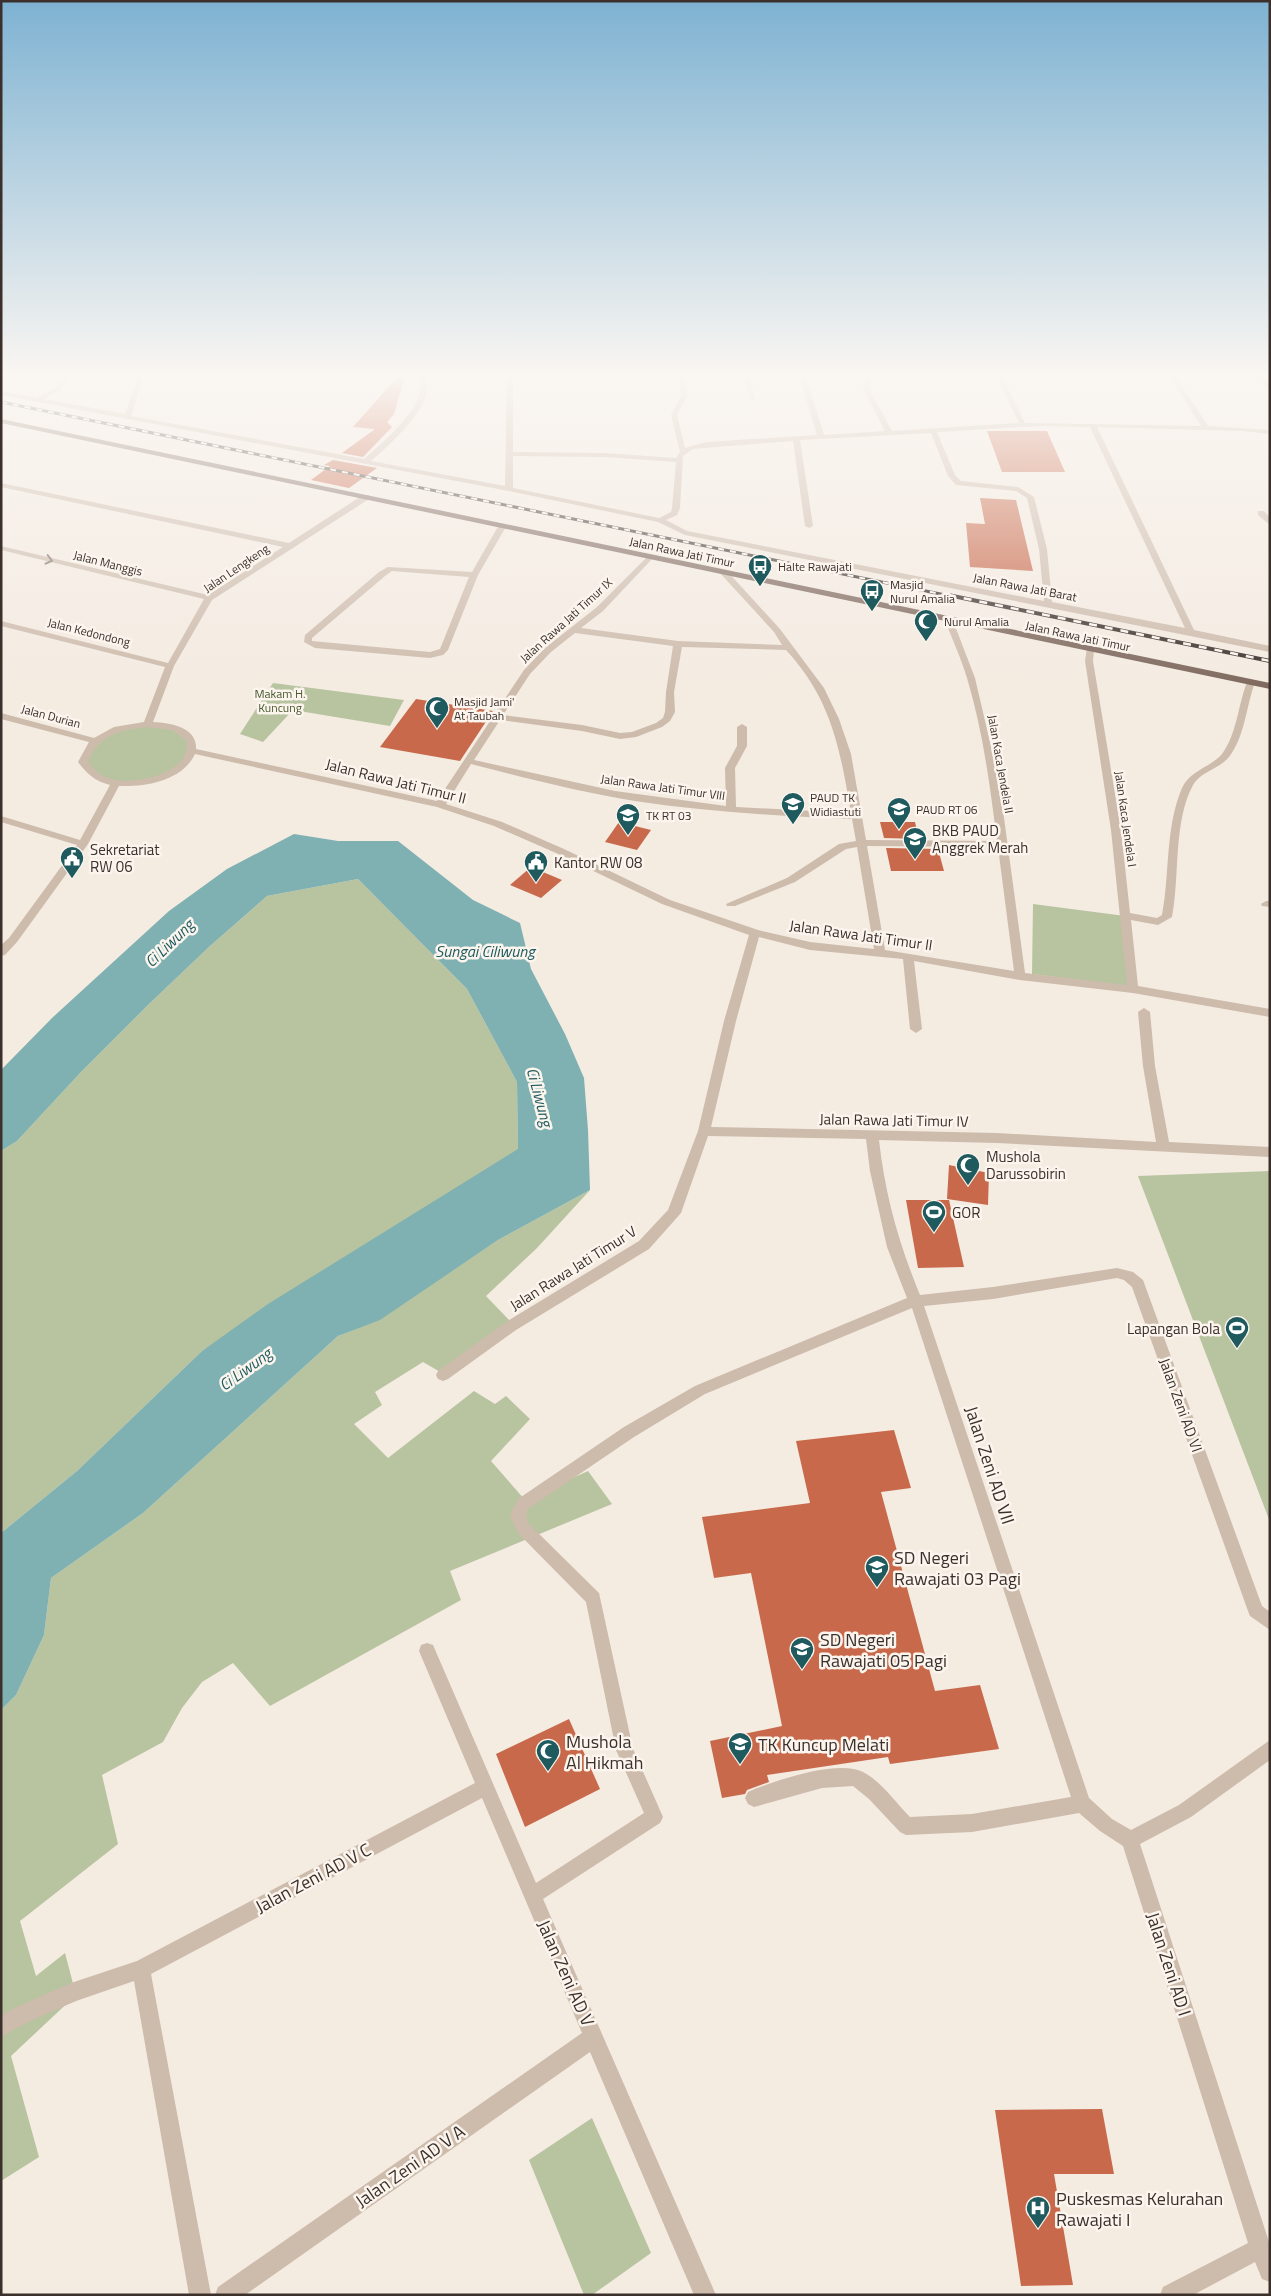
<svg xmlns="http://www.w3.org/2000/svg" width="1271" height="2296" viewBox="0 0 1271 2296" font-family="'Titillium Web',sans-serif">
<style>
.green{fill:#b8c4a0}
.water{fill:#7fb0b2}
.building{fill:#c8694b}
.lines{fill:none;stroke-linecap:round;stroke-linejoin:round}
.minor-tunnel{stroke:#cfc6bd;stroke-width:8;stroke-dasharray:8 4;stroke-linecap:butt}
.minor{fill:#cdbbac;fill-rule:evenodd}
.major{fill:#7d675c;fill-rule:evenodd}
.rail-far1-casing{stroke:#3b302b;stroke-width:3}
.rail-casing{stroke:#3b302b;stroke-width:4}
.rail-far1{stroke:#fbf5ee;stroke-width:2;stroke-dasharray:6;stroke-linecap:butt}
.rail{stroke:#fbf5ee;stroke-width:2.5;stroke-dasharray:8;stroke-linecap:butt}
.oneway{stroke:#7d6f65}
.labels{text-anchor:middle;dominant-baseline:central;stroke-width:5;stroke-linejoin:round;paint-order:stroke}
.far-street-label{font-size:12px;fill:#3b302b;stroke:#fbf5ee}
.far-poi-label{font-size:12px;fill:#3b302b;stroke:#fbf5ee;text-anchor:start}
.far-park-label{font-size:12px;fill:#4a5a2e;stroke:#fbf5ee}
.street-label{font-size:15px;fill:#3b302b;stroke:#fbf5ee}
.poi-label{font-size:15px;fill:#3b302b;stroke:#fbf5ee;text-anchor:start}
.water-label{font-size:16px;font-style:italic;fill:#1f5a5e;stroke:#fbf5ee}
.near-street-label{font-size:18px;fill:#3b302b;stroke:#fbf5ee}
.near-poi-label{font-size:18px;fill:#3b302b;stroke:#fbf5ee;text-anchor:start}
</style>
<rect width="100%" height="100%" fill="#f4ebe1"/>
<path class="green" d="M273 683 404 700 390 726 293 710 263 742 240 734Z
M167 725 191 740 185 762 155 779 116 783 88 772 85 751 118 729Z
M358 879 467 989 517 1082 518 1150 322 1271 202 1351 77 1471 1 1533V1151L17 1141 81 1072 149 1004 210 946 267 896Z
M1033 904 1125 916 1128 986 1032 974Z
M1270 1171V1522L1138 1176Z
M590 1190 537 1248 486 1296 512 1323 442 1373 423 1362 375 1392 382 1405 354 1424 388 1458 474 1391 495 1404 506 1396 530 1419 491 1461 525 1500 588 1471 612 1504 450 1571 461 1600 270 1706 233 1663 202 1682 182 1708 163 1742 102 1775 118 1844 20 1921 36 1976 65 1953 76 1995 11 2056 39 2157 1 2181V1710L16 1695 44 1635 51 1578 143 1513 338 1336 380 1319 498 1240Z
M592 2118 651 2253 592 2295H584L529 2160Z"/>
<path class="water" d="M294 834 338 841H398L473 900 520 923 531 969 565 1034 584 1078 588 1130 590 1190 498 1240 380 1320 338 1336 143 1513 51 1578 44 1635 16 1695 1 1710V1533L77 1471 202 1351 268 1304 518 1149 517 1082 467 989 358 879 267 896 210 946 149 1004 81 1072 17 1141 1 1151V1070L52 1018 169 911 227 869Z"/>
<path class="building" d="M402 372H406L394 414 387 422 392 427 363 457 342 453 375 429 353 427Z
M987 431H1047L1065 472H1002Z
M333 460 377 468 349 488 311 480 330 466 324 465Z
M980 498 1016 500 1033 571 970 567 966 523 985 524Z
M416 699 493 711 460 761 380 747Z
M619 822 651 830 637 850 605 842Z
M880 822H915L919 839 884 838Z
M886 848 938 849 944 871H891Z
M531 867 562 880 541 898 510 885Z
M949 1165 989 1173 988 1205 947 1199Z
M906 1200H949L964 1267 918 1268Z
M894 1430 911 1488 881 1492 935 1691 980 1685 999 1749 890 1764 888 1757 767 1775 769 1782 747 1790 745 1794 722 1798 710 1741 782 1726 751 1573 714 1578 702 1517 810 1503 796 1441Z
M569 1719 600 1789 525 1827 496 1754Z
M1102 2109 1114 2174H1054L1073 2285 1021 2286 995 2110Z"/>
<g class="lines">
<path class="minor-tunnel" d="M1256 372 1262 380"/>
<path class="minor" d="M68 372H74L61 389 44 399 125 414 139 372H145L131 416 364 459C381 444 412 418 419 395 421 388 421 380 420 372H426C427 380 428 388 426 395 419 418 389 446 371 461L505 486 507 372H513V452L604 453 676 458 680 452 671 415 681 396 678 372H684L687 396 677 415 685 448 706 442 817 435 798 372H804L824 435 885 431 864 391 863 384 866 381V372H872V381L869 384 870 391 892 431 1019 423 994 372H1000L1025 423 1201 426 1167 372H1173L1208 426 1270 430V434L1242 431 1097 427 1194 630 1270 646V652L685 535 658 522 509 491 1 395V391L37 398 57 387ZM1039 426 1090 427 1185 628 1052 602 1047 549 1034 497 1018 487 961 481 955 475 937 432ZM931 433 948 476 956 485 1016 491 1027 498 1039 549 1044 601 687 531 666 520 677 515 680 508 683 456 693 449 793 441 805 526 809 528 813 526 800 440ZM513 456 604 457 676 462 672 508 671 512 659 518 513 488Z
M739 372H745L751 381 755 400 750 399 745 381Z
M1260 379H1264L1270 384V390L1260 381Z
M1 483 289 543 363 495H369V499L212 600 174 666 153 722C171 723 197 727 196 749L437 801 524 670 545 648 597 607 649 555 653 557 652 559 603 611 581 628 678 641 782 645 774 632 719 572 726 570 780 629 824 688 839 719 851 754 866 840 997 841C990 786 983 731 967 678 961 658 952 639 945 620L952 618 975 678 999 781 1025 973 1127 985 1111 830 1085 661 1087 648 1094 650 1093 661 1121 830 1130 913 1157 918 1162 915C1170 873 1165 828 1182 788 1190 770 1210 768 1222 754 1237 734 1238 705 1247 682L1254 680 1255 682C1246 707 1245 736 1229 757 1219 769 1200 772 1193 785 1173 822 1180 876 1172 917L1158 925 1131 920 1138 986 1270 1009V1017L1133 993 1020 980 914 961 922 1029 916 1033 910 1029 903 959 810 950 759 937 736 1021 711 1127 997 1133 1156 1142 1143 1066 1138 1012 1144 1008 1150 1012 1155 1066 1169 1142 1270 1147V1157L997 1143 879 1140C885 1195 899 1244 920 1295L993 1287 1117 1268 1133 1272 1143 1280 1262 1606 1270 1612V1630L1250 1616 1248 1611 1132 1287 1124 1280 1117 1278 993 1299 924 1306 1089 1798 1112 1819 1131 1830 1179 1805 1270 1740V1760L1191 1817 1140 1844 1270 2245V2282L1262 2279 1255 2262 1193 2295H1160L1163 2287 1248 2243 1123 1846 1100 1831 1079 1813 972 1832 906 1835 900 1832 869 1799 853 1786 822 1788 754 1807 748 1804 745 1798 748 1792C773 1781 838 1759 863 1772 882 1782 895 1802 910 1817L972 1814 1071 1797 912 1308 705 1394 634 1437 528 1509 526 1515 528 1523 599 1593 633 1749 663 1817 660 1823 543 1899 716 2295H694L590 2052 245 2295H215L218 2287 582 2033 482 1798 151 1974 211 2295H189L134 1981 76 2001 28 2022 1 2037V2016L14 2008 74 1982 137 1961 475 1783 419 1651 421 1645 427 1643 433 1645 536 1883 644 1813 616 1750 586 1602 517 1532 510 1515 518 1499 624 1427 695 1386 907 1298 887 1247 870 1171 866 1139 708 1136 681 1213 649 1249 516 1330 448 1379 443 1381 438 1379 436 1375 438 1371 506 1322 639 1241 668 1210 698 1131 724 1021 749 935 662 904 556 853 494 826 437 807 195 754C182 781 146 787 119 786L88 844 17 942 5 955 1 956V945L9 938 77 845 1 822V816L80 840 110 785C95 781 87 774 78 762L89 742 1 719V713L94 738 114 727 144 722 165 667 1 626V621L168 663 204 599 1 550V546L208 595 283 547 1 487ZM575 633 673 646 666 692 665 712 663 718 656 723 632 732 620 733 582 725 503 715 530 674 551 652ZM682 647 786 650C832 700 840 749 851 813L736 807 735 768 747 746V727L742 724 737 727V746L725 768 726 806 615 791 474 760 500 720 582 731 620 739 636 737 662 727 670 721 675 712 674 692ZM148 727 172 730 186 740C195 774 128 788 105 777 97 773 93 768 88 762 98 735 122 729 148 727ZM471 764C526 778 580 792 635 801 707 812 780 816 852 819L856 841 839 844 787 878 726 904 727 906H735L795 882 846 849 857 847 874 949 810 942 758 930 670 900 564 849 502 822 446 804ZM867 846 998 847 1014 971 885 950Z
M1258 511H1264L1270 518V525L1258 515Z
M500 523 507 525 478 575 448 650 443 655 430 658 315 648 304 642 305 635 379 572 388 567 472 572ZM392 571 469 577 440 649 430 652 312 641V638L385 576Z
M1266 901H1270V907L1262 906 1261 904Z"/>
<path class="major" d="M1 419 1270 683V689L1 423Z"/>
<g class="rail-far1-casing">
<path id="rail-far1" d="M1 402 955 597"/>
</g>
<g class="rail-casing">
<path id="rail" d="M948 595 1270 661"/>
</g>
<use href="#rail-far1" class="rail-far1"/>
<use href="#rail" class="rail"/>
</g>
<defs><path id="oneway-chevron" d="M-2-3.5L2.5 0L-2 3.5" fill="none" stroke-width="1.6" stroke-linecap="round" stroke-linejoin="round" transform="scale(1.25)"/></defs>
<use class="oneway" href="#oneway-chevron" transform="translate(49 560) rotate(14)"/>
<linearGradient id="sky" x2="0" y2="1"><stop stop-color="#7eb2d2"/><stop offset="0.54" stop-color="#faf6f2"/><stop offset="1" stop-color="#faf6f2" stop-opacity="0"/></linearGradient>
<rect width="1271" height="693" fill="url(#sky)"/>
<defs>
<g id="bus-pin" transform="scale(1.25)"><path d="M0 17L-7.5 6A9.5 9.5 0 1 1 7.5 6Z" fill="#1f5a5e" stroke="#fbf5ee"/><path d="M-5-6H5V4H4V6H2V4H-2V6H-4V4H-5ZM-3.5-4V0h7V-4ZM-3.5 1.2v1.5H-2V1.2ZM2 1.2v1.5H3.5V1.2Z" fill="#fff"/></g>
<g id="mosque-pin" transform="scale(1.25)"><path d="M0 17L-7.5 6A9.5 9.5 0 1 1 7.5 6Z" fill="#1f5a5e" stroke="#fbf5ee"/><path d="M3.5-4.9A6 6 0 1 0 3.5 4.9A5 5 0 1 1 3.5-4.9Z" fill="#fff"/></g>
<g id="school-pin" transform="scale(1.25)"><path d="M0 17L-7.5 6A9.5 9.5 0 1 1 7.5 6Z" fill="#1f5a5e" stroke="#fbf5ee"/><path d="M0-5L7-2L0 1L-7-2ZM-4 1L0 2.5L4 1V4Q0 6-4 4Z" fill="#fff"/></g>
<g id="civic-pin" transform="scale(1.25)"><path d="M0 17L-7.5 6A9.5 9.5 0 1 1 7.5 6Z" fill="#1f5a5e" stroke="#fbf5ee"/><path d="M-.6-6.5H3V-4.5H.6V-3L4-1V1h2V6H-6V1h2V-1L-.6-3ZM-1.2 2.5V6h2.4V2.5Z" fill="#fff"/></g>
<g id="stadium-pin" transform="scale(1.25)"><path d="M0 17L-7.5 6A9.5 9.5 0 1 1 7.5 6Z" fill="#1f5a5e" stroke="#fbf5ee"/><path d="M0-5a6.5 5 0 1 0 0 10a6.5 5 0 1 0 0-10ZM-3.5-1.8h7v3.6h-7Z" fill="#fff"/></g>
<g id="hospital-pin" transform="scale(1.25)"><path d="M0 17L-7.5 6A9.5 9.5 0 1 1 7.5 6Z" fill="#1f5a5e" stroke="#fbf5ee"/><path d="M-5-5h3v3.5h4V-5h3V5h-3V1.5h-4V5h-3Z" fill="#fff"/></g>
</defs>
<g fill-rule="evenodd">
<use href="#bus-pin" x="760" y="566"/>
<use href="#bus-pin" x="872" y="591"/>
<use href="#mosque-pin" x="926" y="621"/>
<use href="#mosque-pin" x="437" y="708"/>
<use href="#school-pin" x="793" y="804"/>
<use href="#school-pin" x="899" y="809"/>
<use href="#school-pin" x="628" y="815"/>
<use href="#school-pin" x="915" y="839"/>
<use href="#civic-pin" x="72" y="858"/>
<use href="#civic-pin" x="536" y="862"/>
<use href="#mosque-pin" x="968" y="1165"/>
<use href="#stadium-pin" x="934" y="1212"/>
<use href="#stadium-pin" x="1237" y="1328"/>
<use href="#school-pin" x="877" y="1567"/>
<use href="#school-pin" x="802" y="1649"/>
<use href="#school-pin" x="740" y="1744"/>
<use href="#mosque-pin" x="548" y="1751"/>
<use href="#hospital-pin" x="1038" y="2208"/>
</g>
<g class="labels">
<g class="far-street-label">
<text transform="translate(682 552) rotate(12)">Jalan Rawa Jati Timur</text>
<text transform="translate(108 563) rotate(14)">Jalan Manggis</text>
<text transform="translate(236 568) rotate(-34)">Jalan Lengkeng</text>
<text transform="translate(1025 587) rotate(11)">Jalan Rawa Jati Barat</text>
<text transform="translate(566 620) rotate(-42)">Jalan Rawa Jati Timur IX</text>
<text transform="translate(89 632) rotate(14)">Jalan Kedondong</text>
<text transform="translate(1078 636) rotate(12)">Jalan Rawa Jati Timur</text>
<text transform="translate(51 716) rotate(15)">Jalan Durian</text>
<text transform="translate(1001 764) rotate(80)">Jalan Kaca Jendela II</text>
<text transform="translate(663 787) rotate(8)">Jalan Rawa Jati Timur VIII</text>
<text transform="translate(1126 819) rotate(82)">Jalan Kaca Jendela I</text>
</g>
<g class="far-poi-label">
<text x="778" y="566">Halte Rawajati</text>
<text x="890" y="584">Masjid<tspan x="890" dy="14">Nurul Amalia</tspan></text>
<text x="944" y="621">Nurul Amalia</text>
<text x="454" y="701">Masjid Jami'<tspan x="454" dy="14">At Taubah</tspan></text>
<text x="810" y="797">PAUD TK<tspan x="810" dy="14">Widiastuti</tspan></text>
<text x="916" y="809">PAUD RT 06</text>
<text x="646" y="815">TK RT 03</text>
</g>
<g class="far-park-label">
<text x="280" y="693">Makam H.<tspan x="280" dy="14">Kuncung</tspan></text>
</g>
<g class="street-label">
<text transform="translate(396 781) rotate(14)">Jalan Rawa Jati Timur II</text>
<text transform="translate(861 935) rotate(8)">Jalan Rawa Jati Timur II</text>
<text transform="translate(894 1120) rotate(1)">Jalan Rawa Jati Timur IV</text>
<text transform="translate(573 1268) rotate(-32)">Jalan Rawa Jati Timur V</text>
<text transform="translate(1181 1405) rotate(70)">Jalan Zeni AD VI</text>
</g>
<g class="poi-label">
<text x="932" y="830">BKB PAUD<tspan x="932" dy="17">Anggrek Merah</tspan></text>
<text x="90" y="849">Sekretariat<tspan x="90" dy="17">RW 06</tspan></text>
<text x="554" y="862">Kantor RW 08</text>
<text x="986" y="1156">Mushola<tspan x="986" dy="17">Darussobirin</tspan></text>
<text x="952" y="1212">GOR</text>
<text x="1220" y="1328" text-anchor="end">Lapangan Bola</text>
</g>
<g class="water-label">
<text transform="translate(169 943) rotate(-44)">Ci Liwung</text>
<text x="485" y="951">Sungai Ciliwung</text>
<text transform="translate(540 1097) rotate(75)">Ci Liwung</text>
<text transform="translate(245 1369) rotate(-36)">Ci Liwung</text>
</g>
<g class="near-street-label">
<text transform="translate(990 1465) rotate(72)">Jalan Zeni AD VII</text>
<text transform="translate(313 1878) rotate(-28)">Jalan Zeni AD V C</text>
<text transform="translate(1169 1964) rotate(72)">Jalan Zeni AD I</text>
<text transform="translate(566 1973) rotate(66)">Jalan Zeni AD V</text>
<text transform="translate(410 2166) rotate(-35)">Jalan Zeni AD V A</text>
</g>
<g class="near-poi-label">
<text x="894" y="1557">SD Negeri<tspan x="894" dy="21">Rawajati 03 Pagi</tspan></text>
<text x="820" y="1639">SD Negeri<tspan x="820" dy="21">Rawajati 05 Pagi</tspan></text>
<text x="566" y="1741">Mushola<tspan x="566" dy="21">Al Hikmah</tspan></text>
<text x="758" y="1744">TK Kuncup Melati</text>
<text x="1056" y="2198">Puskesmas Kelurahan<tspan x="1056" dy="21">Rawajati I</tspan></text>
</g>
</g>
<rect width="1271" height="2296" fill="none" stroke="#3b302b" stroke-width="5"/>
</svg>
